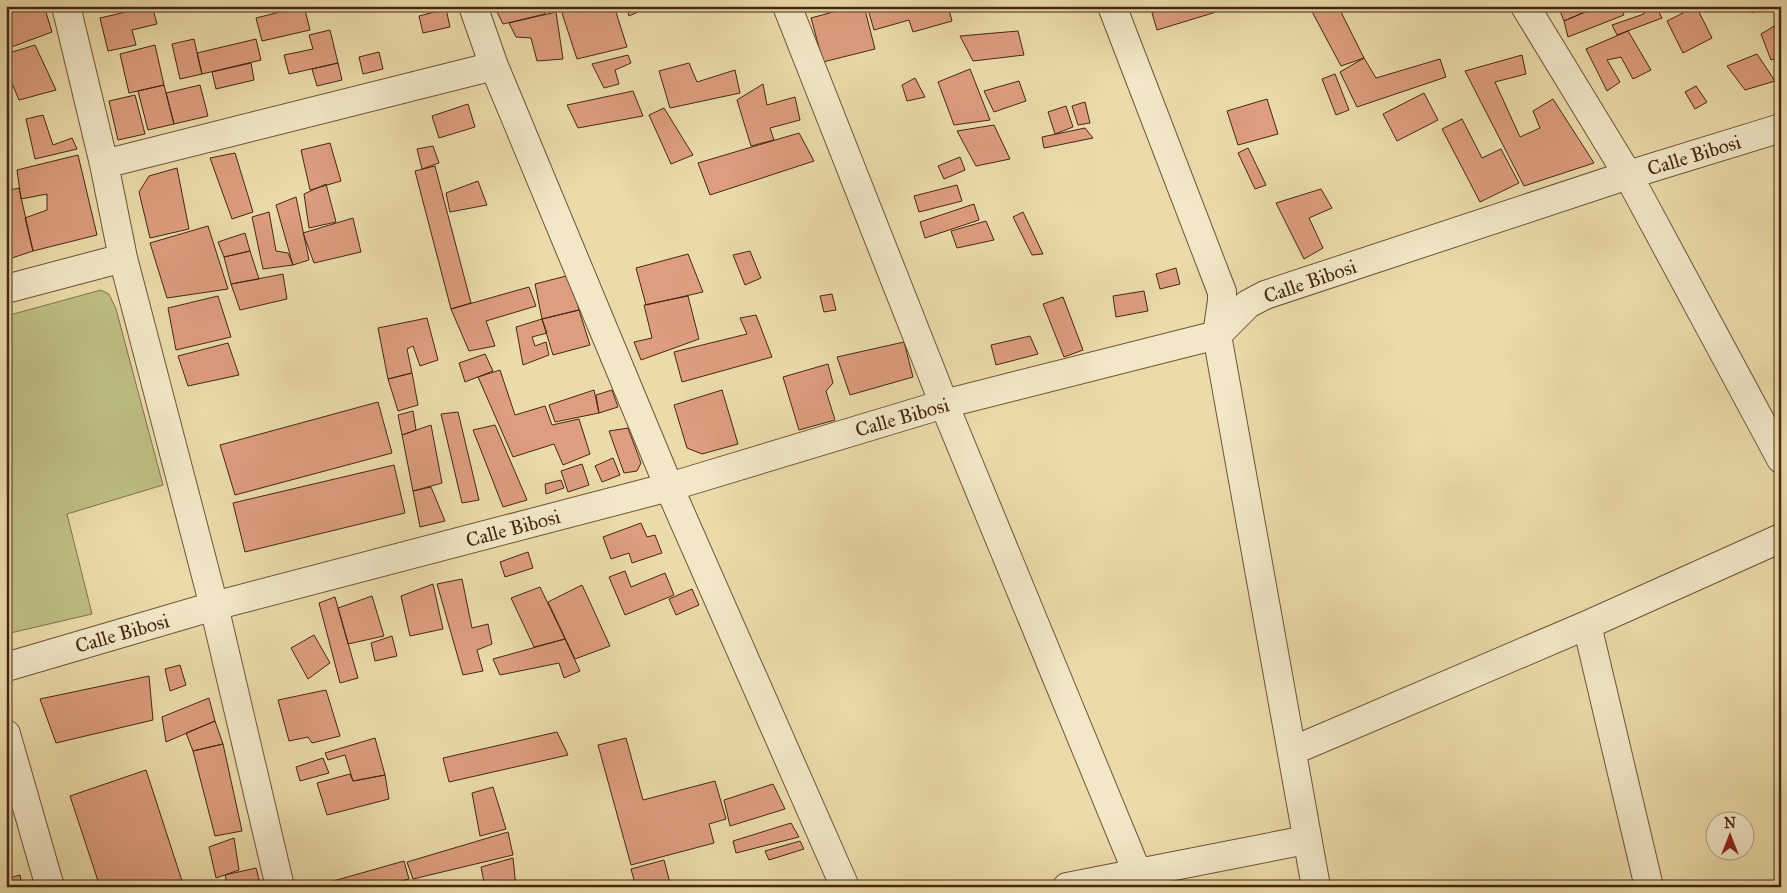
<svg xmlns="http://www.w3.org/2000/svg" width="1787" height="893" viewBox="0 0 1787 893" font-family="'IM FELL Great Primer',serif">
<style>
.green{fill:#bdbe84;stroke:#82724b}
.building{fill:#dd9d7e;stroke:#462712}
.lines{fill:none;stroke-linecap:round;stroke-linejoin:round}
.minor-casing{stroke:#6f5438;stroke-width:30}
.minor{stroke:#f2e8c8;stroke-width:28}
.labels{text-anchor:middle;dominant-baseline:central;stroke-width:4;stroke-linejoin:round;paint-order:stroke}
.street-label{font-size:20px;fill:#462712;stroke:#f2e8c8}
</style>
<rect width="100%" height="100%" fill="#ebdbaa"/>
<filter id="stains"><feTurbulence type="fractalNoise" baseFrequency=".004" numOctaves="4"/><feColorMatrix values="0 0 0 0 .2 0 0 0 0 .09 0 0 0 0 .02 0 0 0 .5 -.17"/></filter>
<radialGradient id="worn" r=".72"><stop offset=".6" stop-color="#630" stop-opacity="0"/><stop offset="1" stop-color="#630" stop-opacity=".3"/></radialGradient>
<path class="green" d="M101 290 109 294 116 309 163 485 67 514 92 614 6 634V316Z"/>
<path class="building" d="M10 6H44L52 32 6 49V8Z
M152 6 157 24 132 30 136 45 108 51 100 18Z
M304 6 310 30 262 41 256 18Z
M494 6H543L545 14 503 24Z
M573 6H614L627 47 577 59 561 10Z
M626 6H651L629 16Z
M855 6H864L875 49 823 62 811 18Z
M867 6H948L952 21 913 32 909 20 874 30Z
M1169 6H1226V9L1157 30 1152 13Z
M1309 6H1338L1364 58 1341 66Z
M1558 6H1599L1564 21Z
M1599 6H1621L1624 15 1568 37 1564 21Z
M1656 6 1662 18 1617 35 1612 25 1644 14 1641 8Z
M1679 6H1696L1712 38 1683 53 1667 21 1683 13Z
M1747 6H1762L1752 13Z
M446 9 450 27 423 33 419 16Z
M556 12 563 59 537 61 531 38 516 37 509 23Z
M1781 22V57L1771 60 1761 34Z
M330 30 338 63 289 74 284 55 313 49 309 35Z
M1018 31 1024 55 973 61 960 36Z
M1628 31 1651 70 1633 79 1621 57 1607 60 1620 82 1607 91 1586 49Z
M194 39 202 74 180 79 172 44Z
M256 39 261 60 202 74 197 53Z
M35 45 56 90 19 100 6 69V54Z
M155 45 164 85 129 93 120 54Z
M379 52 383 69 363 74 359 57Z
M1757 54 1775 81 1745 90 1727 66Z
M628 55 631 63 615 70 619 84 604 88 592 64Z
M1522 55 1526 74 1495 82 1520 137 1540 128 1533 111 1553 99 1594 163 1524 186 1465 71Z
M1364 58 1376 78 1440 59 1446 77 1357 107 1340 72Z
M251 63 254 80 216 89 212 72Z
M338 63 342 80 317 86 312 69Z
M689 63 697 82 735 70 740 93 670 108 659 71Z
M970 69 990 120 954 125 938 82Z
M1335 74 1349 110 1336 115 1322 79Z
M915 78 925 97 907 101 902 85Z
M1019 81 1026 101 994 112 984 91Z
M763 84 767 105 795 97 800 120 770 128 774 140 751 146 737 100Z
M164 85 174 124 148 130 138 91Z
M200 85 208 116 174 124 166 93Z
M1696 86 1707 102 1695 109 1685 92Z
M633 91 643 116 578 128 567 105Z
M1424 93 1438 120 1397 141 1383 114Z
M135 95 145 134 118 140 109 101Z
M1267 99 1278 134 1238 145 1227 111Z
M1085 102 1090 123 1078 125 1072 106Z
M468 104 475 127 439 138 432 116Z
M1066 106 1073 127 1055 134 1048 112Z
M664 108 693 155 671 164 649 115Z
M43 115 53 145 72 138 77 149 35 159 26 119Z
M1462 119 1482 158 1501 149 1519 183 1480 202 1442 129Z
M994 125 1010 159 976 166 957 131Z
M1085 128 1093 138 1044 148 1042 137Z
M799 133 814 161 710 195 698 163Z
M330 143 341 181 310 190 301 150Z
M433 146 439 163 422 169 417 149Z
M1248 148 1266 185 1255 189 1238 153Z
M235 153 253 212 232 219 210 158Z
M78 155 97 235 33 251 25 218 47 210V194L21 199 17 170Z
M960 157 965 170 944 179 938 166Z
M435 166 471 303 451 309 415 171Z
M177 168 189 229 150 238 139 192 149 176Z
M478 181 487 205 450 212 446 193Z
M326 184 336 222 309 228 304 194Z
M957 185 962 201 919 212 914 196Z
M19 188 33 251 6 260V191Z
M1321 189 1332 208 1309 218 1323 248 1304 259 1276 203Z
M296 197 309 260 293 265 276 205Z
M974 204 979 220 925 238 920 222Z
M269 212 276 251 288 253 293 265 263 269 252 217Z
M1023 212 1043 254 1032 255 1013 217Z
M353 218 361 252 314 263 303 233Z
M986 221 994 240 957 248 951 231Z
M208 226 228 289 167 298 150 243Z
M245 233 250 251 224 257 218 242Z
M250 251 259 279 231 284 224 257Z
M750 251 761 278 745 285 733 255Z
M688 254 703 292 646 305 636 268Z
M1176 268 1180 284 1160 289 1156 274Z
M283 274 287 299 240 310 231 284Z
M570 275 579 310 542 319 535 284Z
M529 287 536 306 486 321 495 346 469 351 451 309Z
M1144 291 1148 311 1116 317 1113 296Z
M832 294 836 310 824 312 820 296Z
M218 296 231 337 176 350 168 308Z
M688 296 699 339 641 360 634 342 652 338 644 305Z
M1063 297 1083 350 1064 357 1043 304Z
M579 310 590 345 553 355 542 319Z
M756 315 772 357 682 382 674 352 747 334 740 318Z
M427 318 438 360 420 366 413 346 407 349 412 373 388 379 378 328Z
M542 319 547 333 532 337 535 346 546 342 549 355 523 365 516 327Z
M1030 336 1038 354 996 365 991 345Z
M904 342 913 377 850 395 837 357Z
M228 343 239 375 188 386 178 356Z
M485 354 493 371 465 382 459 363Z
M828 364 833 383 826 391 835 420 799 430 783 377Z
M500 370 515 415 545 406 552 425 579 419 590 454 563 465 554 444 513 457 478 377Z
M412 373 418 405 398 411 388 379Z
M594 390 599 413 555 422 549 405Z
M612 390 618 407 599 413 596 395Z
M722 390 738 444 702 454 687 448 674 405Z
M378 402 392 453 235 495 220 445Z
M413 411 416 430 402 435 398 415Z
M458 412 479 500 462 503 441 414Z
M431 425 442 483 413 491 402 435Z
M495 425 527 500 503 507 473 430Z
M628 428 641 463 637 471 624 473 609 431Z
M613 458 620 475 602 482 595 466Z
M582 464 589 485 568 492 561 471Z
M394 465 405 513 245 552 233 503Z
M561 480 564 488 546 494 545 484Z
M431 487 445 521 420 527 413 491Z
M641 523 647 537 655 535 662 553 632 563 629 553 611 559 603 537Z
M528 552 533 568 505 577 500 562Z
M625 571 631 587 665 573 674 595 625 615 609 577Z
M462 579 472 628 488 624 492 644 477 650 483 671 463 675 437 584Z
M433 584 443 629 410 636 401 596Z
M582 585 610 646 575 659 548 602Z
M540 587 565 639 534 647 511 598Z
M692 589 699 605 676 615 669 599Z
M372 596 384 636 348 644 338 608Z
M335 597 358 678 340 683 319 603Z
M314 635 330 663 308 679 291 648Z
M392 636 397 656 375 661 371 643Z
M565 639 580 671 564 678 559 663 500 675 493 659Z
M180 665 186 685 170 691 165 669Z
M149 676 153 720 56 743 40 699Z
M326 690 340 736 312 743 308 737 289 741 278 700Z
M209 698 215 721 166 742 162 717Z
M215 721 223 744 193 751 186 733Z
M557 732 568 755 449 782 443 758Z
M375 738 385 775 353 781 345 755 328 760 325 753Z
M626 738 643 800 715 781 726 819 709 824 714 843 631 865 598 745Z
M223 744 242 831 215 836 193 751Z
M323 758 329 773 300 781 296 767Z
M146 770 184 887H100L70 796Z
M350 774 353 781 385 775 389 799 327 815 317 783Z
M773 784 785 809 730 826 724 800Z
M493 787 506 829 480 836 472 793Z
M791 823 799 837 736 853 733 841Z
M508 832 513 855 413 879 407 862Z
M234 838 239 870 216 878 209 847Z
M800 841 804 849 769 860 765 851Z
M513 858 516 887H485L481 867Z
M664 860 671 887H636L631 869Z
M404 861 409 879 378 887H312Z
M256 868 261 887H228L225 875Z
M20 875 22 887H6V879Z"/>
<g class="lines">
<g class="minor-casing">
<path id="minor" d="M66 6 104 164 123 258 214 606 280 887
M473 6 494 66 669 487 845 887
M787 6 944 404 1137 872
M1112 6 1222 292V301L1217 335 1316 887
M1525 6 1628 175 1781 459
M104 164 494 66
M6 289 123 258
M1587 625 1649 887
M6 667 214 606 669 487 944 404 1217 335 1248 304 1265 295 1628 175 1781 128
M6 734 50 887
M1292 751 1587 625 1781 538
M1067 887 1306 840"/>
</g>
<use href="#minor" class="minor"/>
</g>
<g class="labels">
<g class="street-label">
<text transform="translate(1694 155) rotate(-17)">Calle Bibosi</text>
<text transform="translate(1310 281) rotate(-19)">Calle Bibosi</text>
<text transform="translate(902 417) rotate(-16)">Calle Bibosi</text>
<text transform="translate(513 528) rotate(-15)">Calle Bibosi</text>
<text transform="translate(122 633) rotate(-16)">Calle Bibosi</text>
</g>
</g>
<rect width="1787" height="893" fill="none" stroke="#ebdbaa" stroke-width="25"/>
<rect x="8" y="8" width="1772" height="878" fill="none" stroke="#462712" stroke-width="2.5"/>
<rect x="12" y="12" width="1762" height="868" fill="none" stroke="#462712"/>
<g transform="translate(1730 836)"><circle r="24" fill="#f2e8c8" stroke="#ad9b7f"/>
<path d="M0-4L9 19L0 12L-9 19Z" fill="#8f2418"/>
<text y="-8" font-size="14" font-weight="bold" text-anchor="middle" fill="#462712">N</text>
</g>
<rect width="100%" height="100%" filter="url(#stains)"/>
<rect width="100%" height="100%" fill="url(#worn)"/>
</svg>
